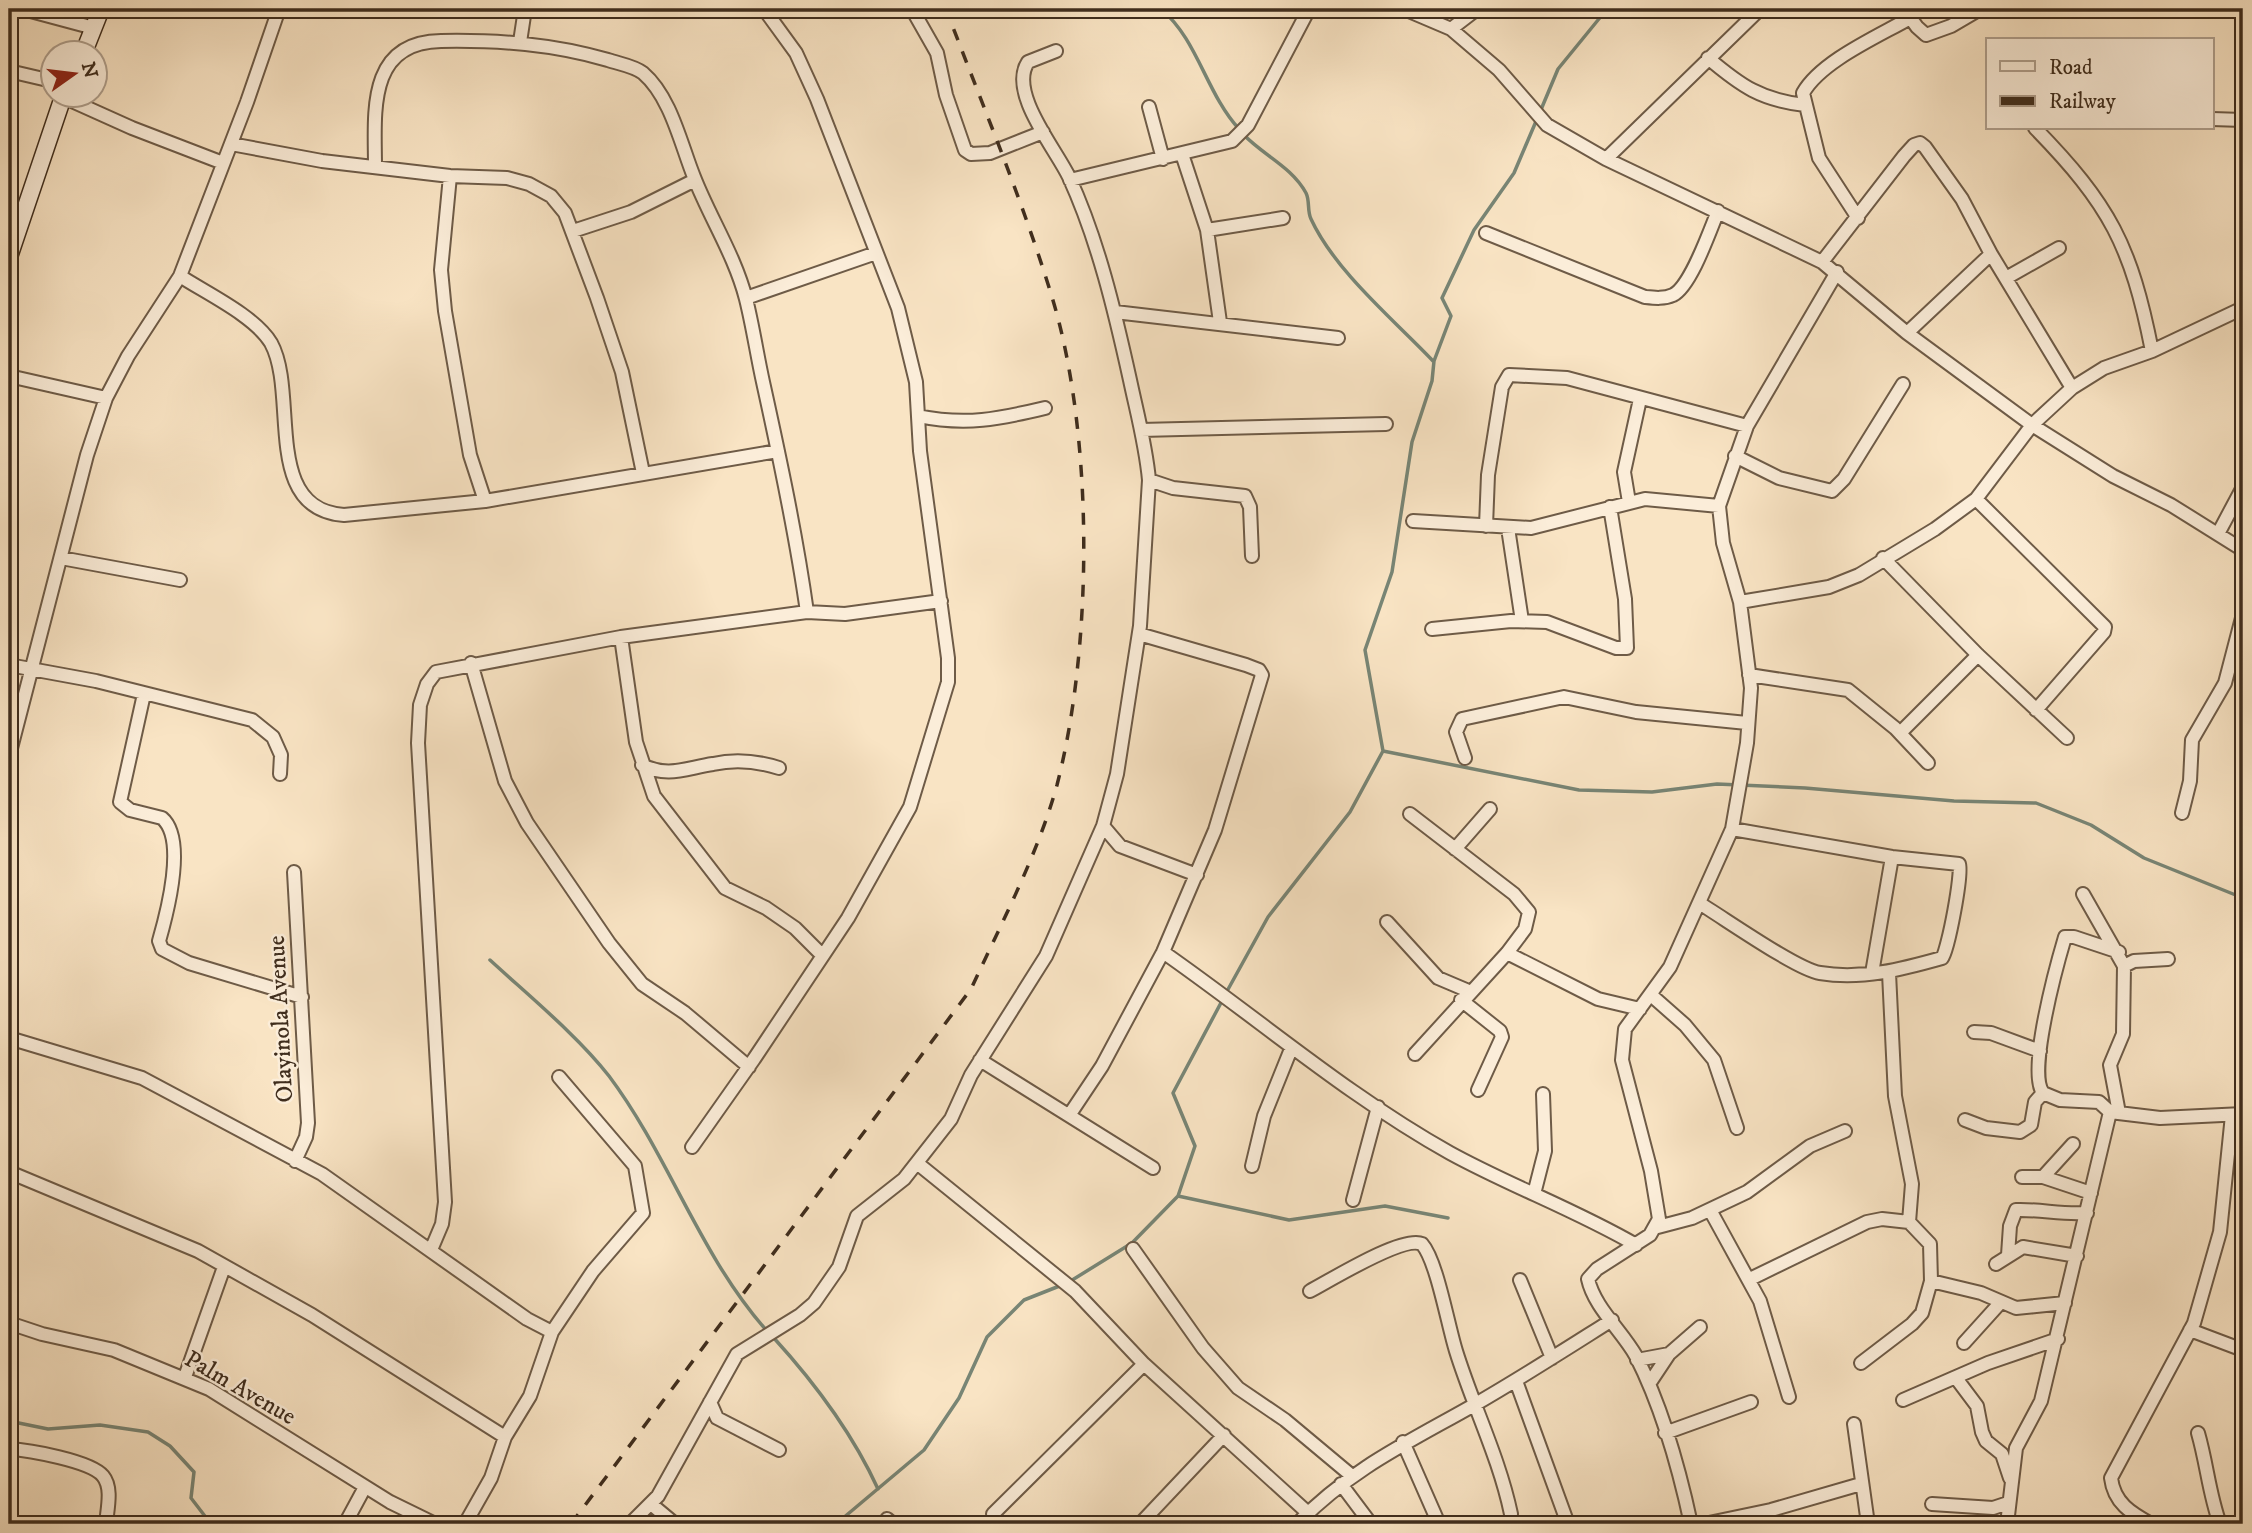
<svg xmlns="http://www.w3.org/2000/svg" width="2252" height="1533" viewBox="0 0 2252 1533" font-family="'IM FELL DW Pica',serif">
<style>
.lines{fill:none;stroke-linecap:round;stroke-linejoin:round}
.stream{stroke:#788575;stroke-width:3.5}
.street-casing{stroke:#6e5b47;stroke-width:16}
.secondary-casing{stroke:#3f2d1d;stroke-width:19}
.street{stroke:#fbedd9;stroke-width:12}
.secondary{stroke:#fbedd9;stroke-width:16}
.rail{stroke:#3f2d1d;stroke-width:3.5;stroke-dasharray:12 12;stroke-linecap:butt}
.labels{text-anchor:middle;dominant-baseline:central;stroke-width:5;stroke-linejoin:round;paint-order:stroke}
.street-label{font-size:24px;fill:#3f2d1d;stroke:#fbedd9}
</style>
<rect width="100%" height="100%" fill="#f9e4c4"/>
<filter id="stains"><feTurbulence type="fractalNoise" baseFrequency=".00286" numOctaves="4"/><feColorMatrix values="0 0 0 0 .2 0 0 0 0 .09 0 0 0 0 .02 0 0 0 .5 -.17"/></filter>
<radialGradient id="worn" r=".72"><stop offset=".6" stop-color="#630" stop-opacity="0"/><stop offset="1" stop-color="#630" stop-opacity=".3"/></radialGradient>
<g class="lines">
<path class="stream" d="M1161 9C1198 40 1206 93 1239 129
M1540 112 1558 69 1607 9
M1244 135C1263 155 1292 167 1306 193 1310 201 1307 211 1311 219 1335 271 1394 320 1433 361
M1383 751 1579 790 1652 792 1717 784 1805 788 1954 801 2036 803 2091 825 2144 858 2243 898
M490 960C528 995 578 1036 609 1076 669 1156 700 1256 767 1331
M1226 993 1268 917 1350 812 1383 751 1365 650 1392 572 1412 442 1432 381 1434 361 1451 316 1442 298 1474 230 1514 173 1537 119
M1178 1196 1289 1220 1385 1206 1448 1218
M1069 1282 1132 1243 1178 1196 1195 1146 1173 1093 1223 999
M773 1337C815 1383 852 1432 878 1489
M9 1421 48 1429 100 1425 148 1432 170 1446 194 1472 191 1498 211 1524
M836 1524 924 1450 959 1398 987 1337 1024 1300 1062 1285"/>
<g class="street-casing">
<path id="street" d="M23 9 94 28
M912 9 937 53 946 95 965 150 971 154 990 153 1043 132
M1404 9 1451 29 1499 70 1547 125 1606 159 1822 262 1907 333 2032 425 2113 476 2171 505 2243 550
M1904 9 1917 27 1926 35 1951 26 1980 9
M1451 29 1477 9
M520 42 525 9
M1708 58C1741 86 1761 100 1805 105
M9 71 52 81
M63 97 132 128 223 163
M1149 107 1163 159
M2212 119 2243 120
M2035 128C2110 205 2131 245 2152 351
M231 144 322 161 450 176 507 178 529 184 551 196 565 213 597 298 622 372 643 473
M1182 154 1207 230 1220 322
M1606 159 1760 9
M375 167C375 114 366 42 441 41 499 40 553 44 608 60 620 64 634 66 643 73 671 97 681 145 694 177 710 218 735 256 746 299 753 327 757 355 763 382 780 459 796 534 807 612
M450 176 441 270 445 311 470 455 485 501
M1070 180 1232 141 1248 125 1309 9
M1858 218 1819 158 1803 93C1821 61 1879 36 1910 18
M1207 230 1283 218
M573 231 631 212 695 180
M1486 233 1645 297C1655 298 1664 299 1673 295 1691 286 1710 230 1718 211
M1822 262 1904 156 1914 145 1920 143 1925 147 1962 199 1991 254
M180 276C206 293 255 316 271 343 299 394 261 509 344 515L485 501 778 451
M2006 278 2059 248
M746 298 876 253
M1115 312 1338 338
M1907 333 1991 254 2072 388
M9 376 106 398
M918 416C966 426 999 419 1045 408
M1141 430 1386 424
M1735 456 1779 478 1832 491 1844 479 1903 384
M1149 480 1173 488 1245 496 1250 507 1252 556
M1976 499 2105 627 2104 632 2036 710
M1629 502 1624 472 1640 399
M1413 521 1531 528 1645 499 1719 506
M1486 526 1488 475 1502 387 1509 375 1567 378 1747 426
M1508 528 1522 621
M2219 532 2243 487
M61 558 180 580
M1883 558 1978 655 2067 738
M1740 602 1829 587 1859 575 1935 529 1976 499 2032 425 2072 388 2104 368 2152 351 2243 308
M1432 629 1511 621 1547 622 1616 648H1627L1625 599 1610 507
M621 637 636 742 654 796 725 888 766 908 795 928 822 955
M471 663 505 781 527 823 609 943 642 984 685 1013 749 1067
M9 665 96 681 252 720 273 737 281 755 280 774
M1749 675 1848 690 1895 728 1928 763
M144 694 120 802 130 810 162 818C187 839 167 913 159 941L162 949 189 963 302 997
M1900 733 1978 655
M9 756 87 455 106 398 128 356 180 276 247 102 279 9
M1465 758 1456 732 1462 719 1564 697 1636 712 1747 723
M642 765C668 778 686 768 713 764 735 759 757 761 779 768
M2182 813 2190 781 2192 740 2225 683 2243 614
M1410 814 1514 894 1529 912 1525 929 1507 953 1415 1054
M1103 826 1120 846 1197 875
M1455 849 1490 809
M294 872 308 1123 306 1137 295 1161
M2083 894 2124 966 2123 1034 2110 1065 2119 1113
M1699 903C1724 918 1796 969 1820 973 1862 980 1903 969 1942 958 1948 951 1963 871 1959 864L1892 857 1732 829
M1387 922 1438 978 1471 992
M1163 952C1259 1019 1348 1096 1450 1153 1510 1186 1576 1210 1636 1245
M2119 952 2074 937H2065C2057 964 2027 1072 2043 1093L2060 1100 2099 1102 2110 1112 2160 1118 2243 1114
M1507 953 1598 999 1640 1009
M2124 966 2134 961 2168 959
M1872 973 1892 857
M1889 973 1895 1096 1912 1184 1909 1222
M1651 995 1685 1025 1714 1060 1737 1128
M1461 1000 1500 1031 1502 1037 1478 1090
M1974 1032 1991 1033 2040 1051
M9 1038 142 1078 322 1174 527 1319 552 1332
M980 1060 1153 1168
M1070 1114 1102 1066 1163 952 1215 830 1262 675 1259 670 1246 665 1139 634
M1965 1120 1986 1128 2020 1132 2031 1125 2035 1102 2043 1093
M692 1147 754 1059 848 918 910 807 948 682V658L920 451 916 382 898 308 817 99 796 53 764 9
M917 1163 1075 1291 1144 1364 1308 1513
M1252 1166 1264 1116 1291 1049
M9 1172 198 1251 312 1315 505 1437
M2022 1177H2043L2091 1193
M2043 1177 2073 1144
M1534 1194 1545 1151 1543 1094
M1353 1200 1378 1107
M1710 1210 1760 1301 1789 1397
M1654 1228 1692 1218 1747 1192 1810 1146 1845 1131
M1133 1249 1203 1348 1238 1388 1285 1420 1352 1476
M431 1250 442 1224 445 1202 418 743 420 705 427 684 436 672 621 637 807 612 845 614 941 601
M2008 1255 2010 1226 2016 1210C2040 1209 2062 1215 2087 1213
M1996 1264 2023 1247 2077 1256
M1750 1279 1867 1222 1882 1219 1909 1222 1930 1244 1931 1281 1922 1313 1912 1324 1861 1363
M1520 1280 1552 1358
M1931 1281 1981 1293 2016 1308 2065 1303
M1310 1291C1331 1280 1403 1235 1422 1244 1437 1261 1448 1326 1456 1351 1473 1406 1499 1457 1511 1514
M9 1323 42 1334 114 1350 209 1389 390 1502 435 1524
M2190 1330 2243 1350
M1964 1343 2001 1302
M1637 1360 1669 1354
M185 1377 224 1267
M1956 1378 1977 1406 1982 1432 1986 1441 2002 1454 2010 1478
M1516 1381 1568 1524
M1649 1384 1669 1354 1700 1327
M1903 1400 1988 1363 2058 1339
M710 1402 717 1418 779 1450
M1854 1424 1868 1524
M1665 1433 1751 1402
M2198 1433C2207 1464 2209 1494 2220 1524
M1403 1442 1439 1524
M9 1449C29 1450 91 1461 103 1476 113 1488 107 1510 106 1524
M1341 1484 1371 1524
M651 1504 675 1524
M1932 1504 1993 1508 2008 1503
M993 1514 1144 1364
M887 1519 893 1524
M345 1524 365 1487
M465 1524 491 1478 505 1437 530 1396 552 1332 593 1271 643 1213 635 1166 559 1077
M630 1524 658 1496 737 1354 800 1315 814 1303 839 1267 857 1216 904 1179 951 1119 971 1075 1046 956 1103 826 1117 774 1140 626 1149 480C1146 446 1137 413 1130 380 1115 312 1098 240 1069 177 1055 148 1008 92 1028 62L1056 51
M1140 1524 1224 1435
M1297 1524C1350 1469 1409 1442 1474 1405 1521 1378 1566 1349 1612 1320
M1691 1524C1679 1468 1662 1407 1636 1356 1622 1331 1594 1307 1588 1279L1597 1269 1650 1235 1659 1219 1651 1171 1622 1060 1625 1029 1670 967 1732 829 1747 743 1751 688 1740 602 1723 543 1719 506 1747 426 1837 272
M1704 1524 1771 1510 1861 1484
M2007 1524 2016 1448 2041 1401 2110 1112
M2151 1524C2131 1513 2114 1503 2111 1478L2194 1323 2220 1232 2232 1115"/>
</g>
<g class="secondary-casing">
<path id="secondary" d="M84 52 101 9
M9 257 64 94"/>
</g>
<use href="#street" class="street"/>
<use href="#secondary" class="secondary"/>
<path class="rail" d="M571 1524 971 989C1001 924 1038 854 1057 785 1093 646 1094 435 1052 297 1022 199 982 104 946 9"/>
</g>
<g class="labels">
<g class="street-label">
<text transform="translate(281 1019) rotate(-93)">Olayinola Avenue</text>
<text transform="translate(240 1388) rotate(30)">Palm Avenue</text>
</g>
</g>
<rect width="2252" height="1533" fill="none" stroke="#f9e4c4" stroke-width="35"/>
<rect x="10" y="10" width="2231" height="1512" fill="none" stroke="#3f2d1d" stroke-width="3.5"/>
<rect x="18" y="18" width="2217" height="1498" fill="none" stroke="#3f2d1d" stroke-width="2"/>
<rect x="1986" y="38" width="228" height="91" fill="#fbedd9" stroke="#b0a08e" stroke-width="2"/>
<rect x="2000" y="61" width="35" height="10" fill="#fbedd9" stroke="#b0a08e" stroke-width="2"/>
<text x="2049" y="74" font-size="21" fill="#3f2d1d">Road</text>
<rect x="2000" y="96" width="35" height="10" fill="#3f2d1d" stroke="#b0a08e" stroke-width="2"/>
<text x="2049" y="108" font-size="21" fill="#3f2d1d">Railway</text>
<g transform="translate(74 74) rotate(76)"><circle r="33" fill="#fbedd9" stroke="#b0a08e" stroke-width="2"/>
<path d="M0-5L12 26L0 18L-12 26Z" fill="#8f2418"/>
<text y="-10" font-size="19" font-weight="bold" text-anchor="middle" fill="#3f2d1d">N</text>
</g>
<rect width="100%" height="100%" filter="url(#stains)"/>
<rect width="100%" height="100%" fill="url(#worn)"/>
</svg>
